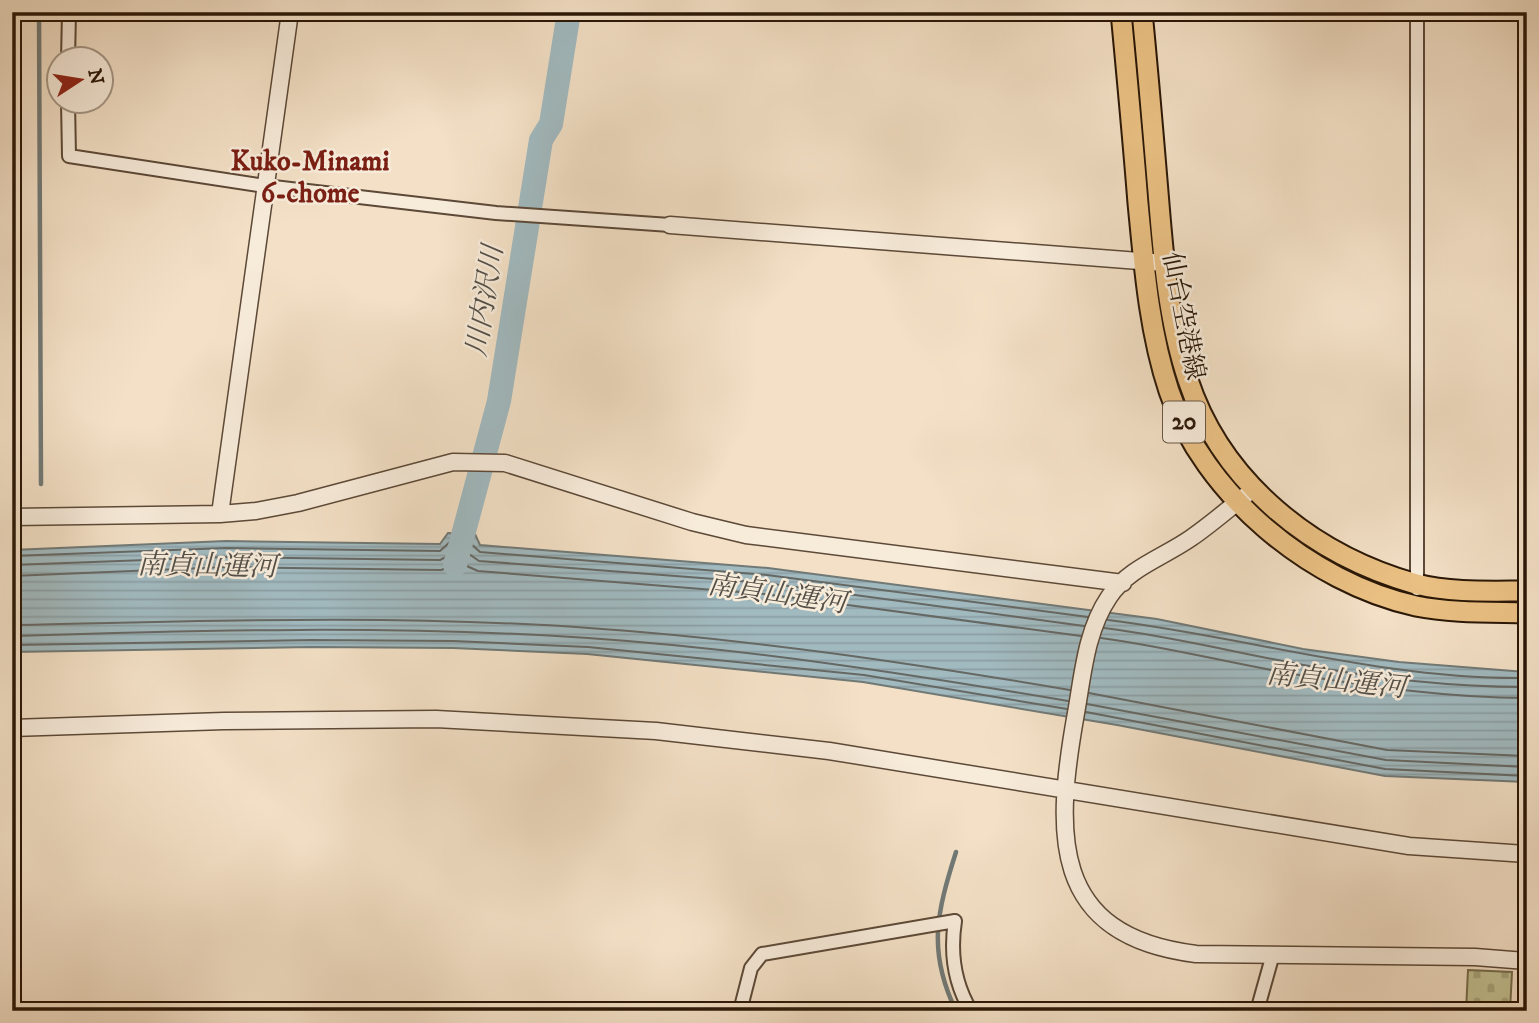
<svg xmlns="http://www.w3.org/2000/svg" width="1539" height="1023" viewBox="0 0 1539 1023" font-family="'IM FELL DW Pica','Noto Serif JP',serif">
<style>
.cemetery{fill:url(#cemetery-stones);stroke:#766c4c;stroke-width:2}
.water{fill:url(#water-rules);stroke:#717976;stroke-width:2}
.lines{fill:none;stroke-linecap:round;stroke-linejoin:round}
.shore{stroke:#666864;stroke-width:2}
.stream{stroke:#717976;stroke-width:4.5}
.river{stroke:#a1bac0;stroke-width:24}
.minor-casing{stroke:#5c4937;stroke-width:16}
.tertiary-casing{stroke:#5c4937;stroke-width:19}
.primary-casing{stroke:#2a1707;stroke-width:23}
.minor{stroke:#f7ebda;stroke-width:12}
.tertiary{stroke:#f7ebda;stroke-width:16}
.primary{stroke:#eac083;stroke-width:19}
.labels{text-anchor:middle;dominant-baseline:central;stroke-width:5;stroke-linejoin:round;paint-order:stroke}
.shield{fill:#f7ebda;stroke:#685746;stroke-width:2}
.shield-label{font-size:24px;font-weight:bold;fill:#2a1707}
.street-label{font-size:26px;fill:#2a1707;stroke:#f7ebda}
.neighbourhood-label{font-size:28px;font-weight:bold;fill:#7a1f14;stroke:#f7ebda}
.water-label{font-size:28px;font-style:italic;fill:#545048;stroke:#f7ebda}
</style>
<defs>
<pattern id="cemetery-stones" width="16" height="16" patternUnits="userSpaceOnUse" patternTransform="scale(1.75)"><rect width="16" height="16" fill="#c2c091"/><path d="M2 7V4a2 2 0 0 1 4 0v3zM10 15v-3a2 2 0 0 1 4 0v3z" fill="#a7a47c"/></pattern>
<pattern id="water-rules" width="6" height="5" patternUnits="userSpaceOnUse" patternTransform="scale(1.75)"><rect width="6" height="5" fill="#a1bac0"/><path d="M0 2.5h6" fill="none" stroke="#8b9fa4"/></pattern>
</defs>
<rect width="100%" height="100%" fill="#f3e0c6"/>
<filter id="stains"><feTurbulence type="fractalNoise" baseFrequency=".00286" numOctaves="4"/><feColorMatrix values="0 0 0 0 .2 0 0 0 0 .09 0 0 0 0 .02 0 0 0 .5 -.17"/></filter>
<radialGradient id="worn" r=".72"><stop offset=".6" stop-color="#630" stop-opacity="0"/><stop offset="1" stop-color="#630" stop-opacity=".3"/></radialGradient>
<path class="cemetery" d="M1468 970 1512 972 1510 1011H1466Z"/>
<path class="water" d="M20 351 17 405H12V352Z
M448 533 475 534 480 545 768 568 1157 619 1303 649 1399 662 1527 672V782L1385 776 1117 725 863 682 587 654 453 648 312 647 12 652V550L226 541 440 544Z"/>
<g class="lines">
<path class="shore" d="M12 556 227 548 440 551 452 540 468 541 480 552 767 575 1088 617
M12 565 227 557 440 560 462 549 479 561 766 583 1084 626
M12 576 227 567 441 570 460 563 478 571 765 594 1081 636
M1108 620C1247 637 1384 680 1527 678
M12 625C204 621 397 614 589 628 750 639 910 663 1070 690
M1104 628C1170 636 1233 652 1298 664 1372 678 1452 687 1527 687
M12 636C203 630 397 625 588 638 749 649 909 674 1068 701
M1101 638C1168 647 1233 664 1299 675 1374 687 1451 698 1527 698
M12 645 312 640 453 641 588 647 864 675 1067 709
M1089 693 1387 750 1527 756
M1087 704 1386 760 1527 767
M1086 712 1385 769 1527 776"/>
<path class="stream" d="M39 12 41 484
M956 852C937 912 927 951 956 1011"/>
<path class="river" d="M455 565 499 401 541 140 551 124 569 12"/>
<g class="minor-casing">
<path id="minor" d="M1417 12V589
M68 60 69 12
M68 102 69 156 265 186 496 213 670 225
M740 1011 751 968 762 954 955 921C950 953 954 983 971 1011
M1257 1011 1273 954"/>
</g>
<g class="tertiary-casing">
<path id="tertiary" d="M670 225 1165 263
M1245 496C1227 510 1210 525 1191 538 1164 557 1128 568 1109 597 1086 631 1083 674 1076 713 1055 831 1048 936 1196 954L1475 957 1527 961
M220 514 290 12
M12 517 220 514 256 511 298 503 453 462 505 463 692 522 746 535 1123 583
M12 728 224 721 436 719 656 731 829 751 1409 846 1527 854"/>
</g>
<g class="primary-casing">
<path id="primary" d="M1121 12C1127 76 1133 139 1138 203 1144 265 1149 331 1169 391 1203 494 1311 583 1416 606 1451 613 1490 612 1527 613
M1142 12C1148 72 1153 132 1158 192 1163 254 1168 320 1188 380 1222 483 1313 555 1416 584 1451 593 1491 591 1527 591"/>
</g>
<use href="#minor" class="minor"/>
<use href="#tertiary" class="tertiary"/>
<use href="#primary" class="primary"/>
</g>
<g class="labels">
<rect class="shield" x="1163" y="401.5" width="42" height="41" rx="5"/>
<g class="shield-label">
<text x="1184" y="422">20</text>
</g>
<g class="street-label">
<text transform="translate(1183 316) rotate(79)">仙台空港線</text>
</g>
<g class="neighbourhood-label">
<text x="310" y="161">Kuko-Minami<tspan x="310" dy="32">6-chome</tspan></text>
</g>
<g class="water-label">
<text transform="translate(485 301) rotate(-81)">川内沢川</text>
<text transform="translate(207 566) rotate(1)">南貞山運河</text>
<text transform="translate(777 594) rotate(8)">南貞山運河</text>
<text transform="translate(1336 681) rotate(6)">南貞山運河</text>
</g>
</g>
<rect width="1539" height="1023" fill="none" stroke="#f3e0c6" stroke-width="42"/>
<rect x="14" y="14" width="1511" height="995" fill="none" stroke="#2a1707" stroke-width="3.5"/>
<rect x="21" y="21" width="1497" height="981" fill="none" stroke="#2a1707" stroke-width="2"/>
<g transform="translate(80 80) rotate(78)"><circle r="33" fill="#f7ebda" stroke="#a59686" stroke-width="2"/>
<path d="M0-5L12 26L0 18L-12 26Z" fill="#8f2418"/>
<text y="-10" font-size="19" font-weight="bold" text-anchor="middle" fill="#2a1707">N</text>
</g>
<rect width="100%" height="100%" filter="url(#stains)"/>
<rect width="100%" height="100%" fill="url(#worn)"/>
</svg>
